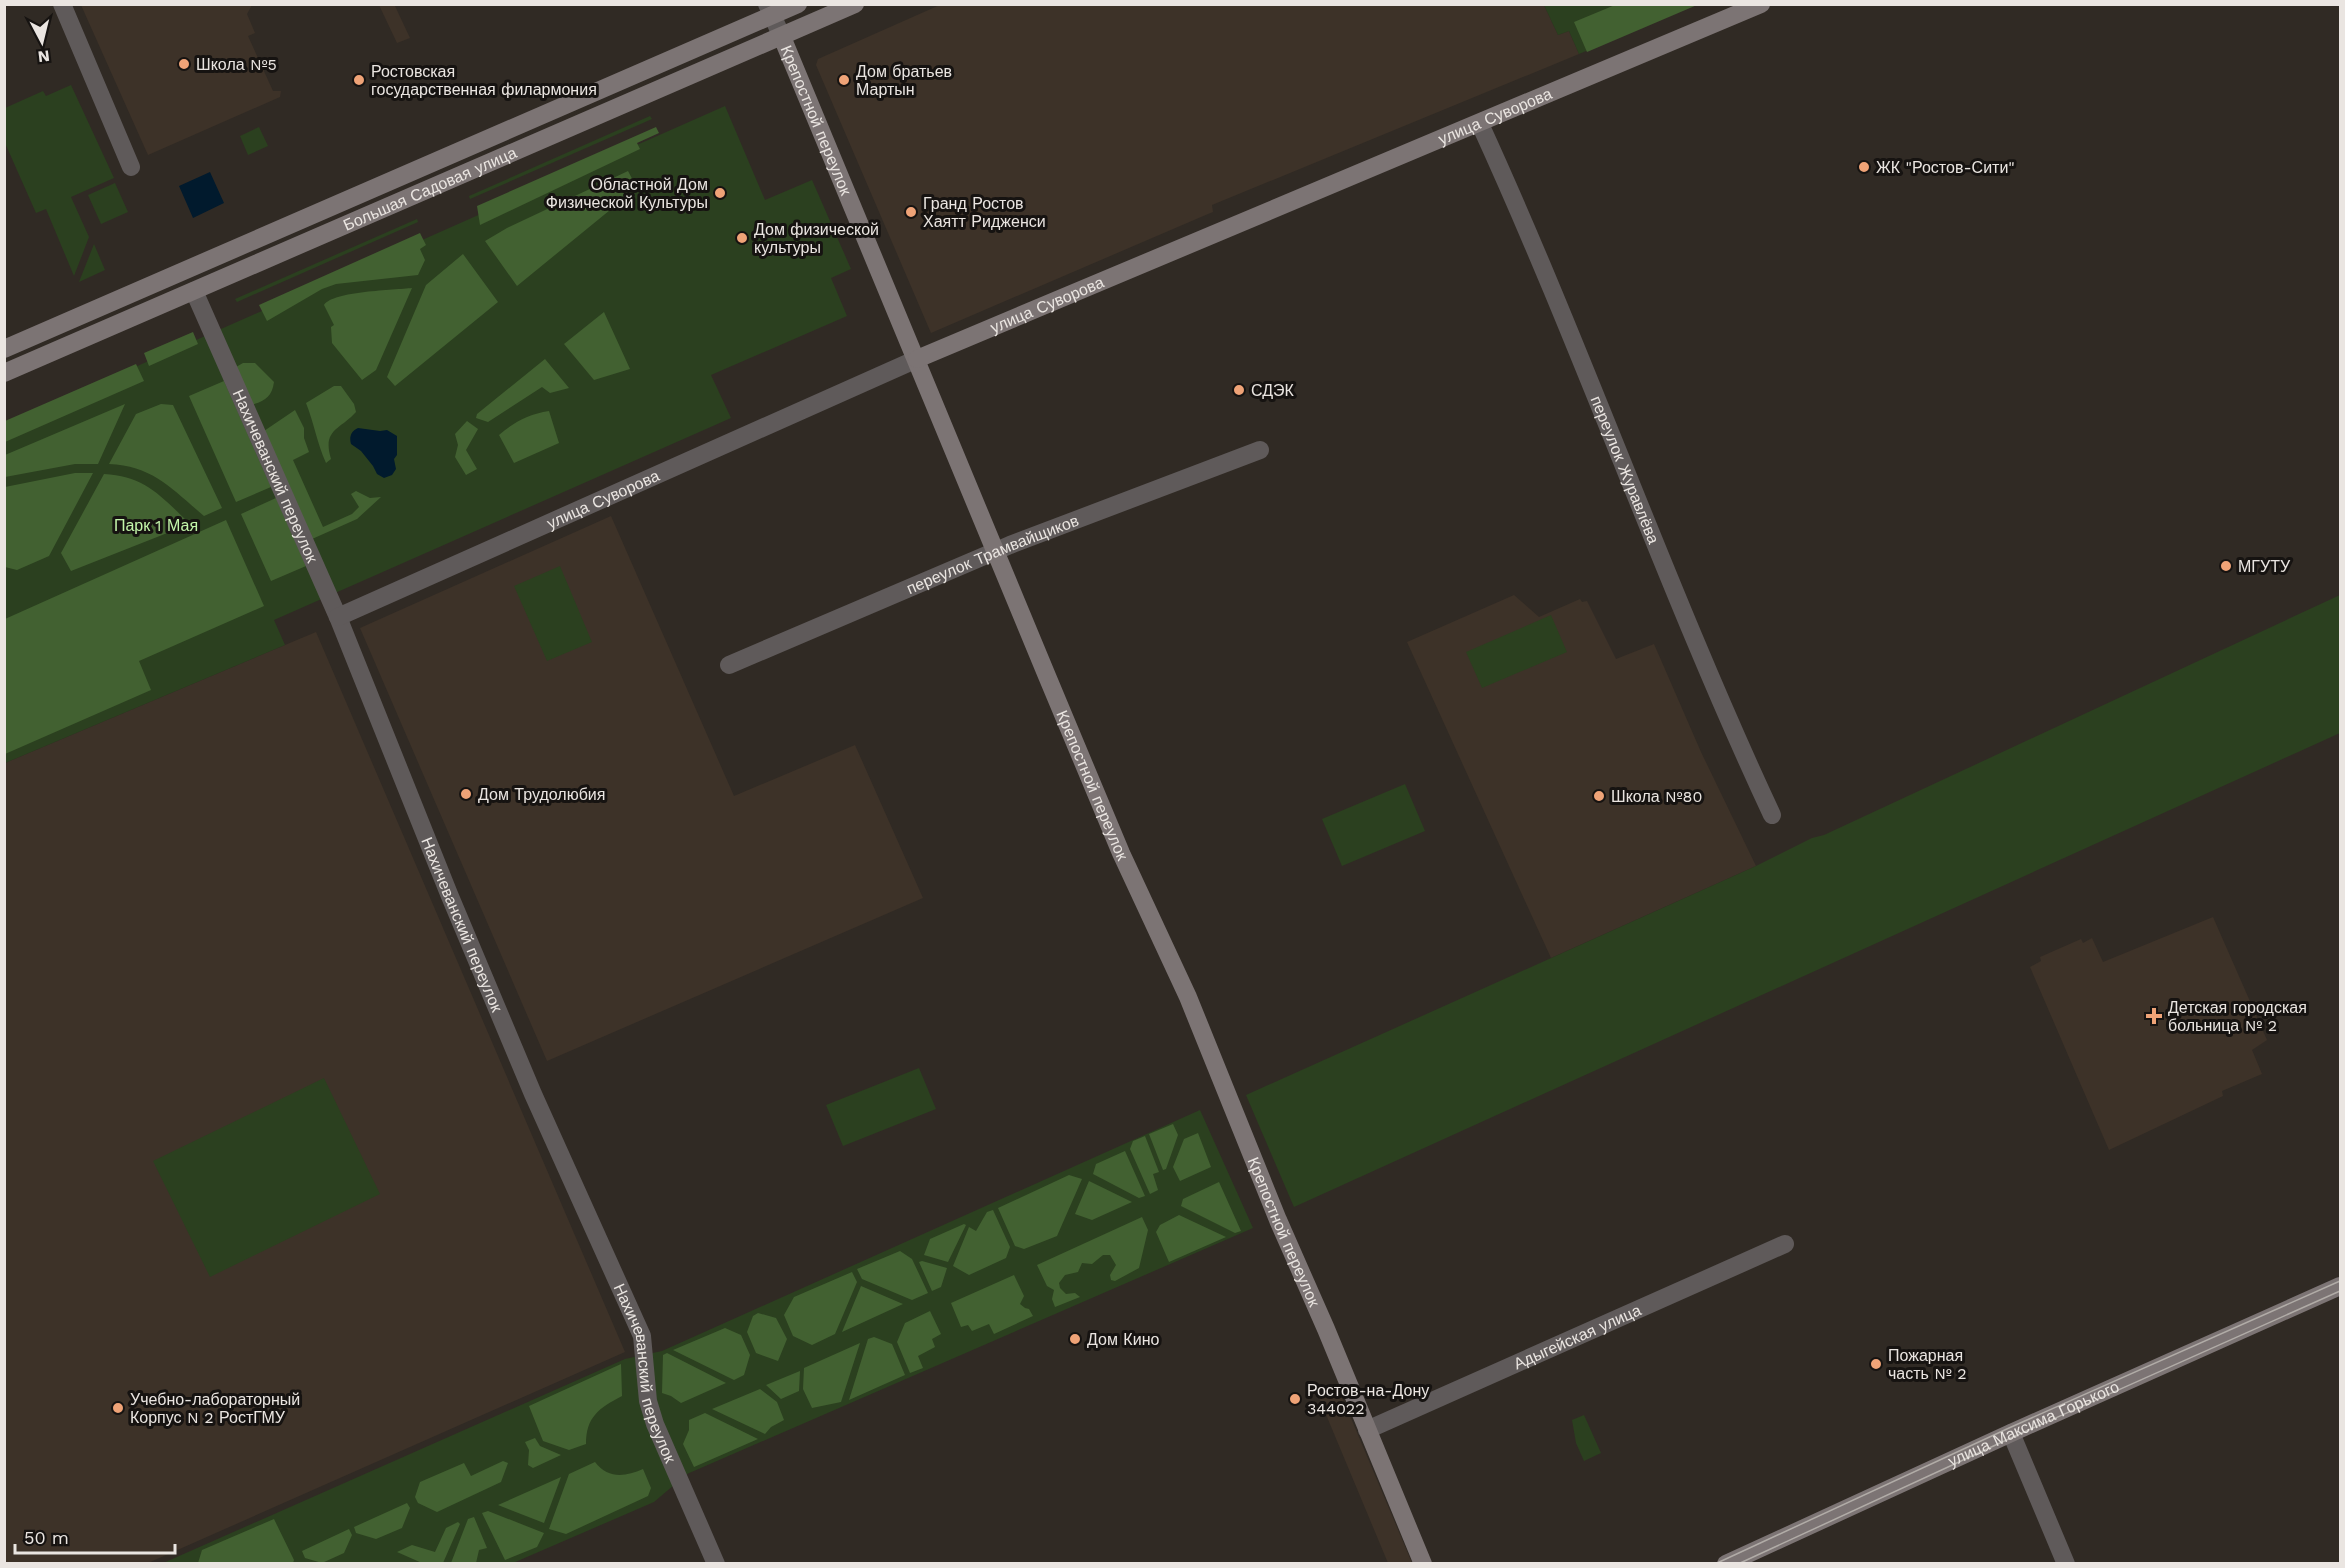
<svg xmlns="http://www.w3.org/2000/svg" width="2345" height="1568" viewBox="0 0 2345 1568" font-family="'Work Sans',sans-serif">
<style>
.built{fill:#3d3228}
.green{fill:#2b401f}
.forest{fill:#426131}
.water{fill:#011a2d}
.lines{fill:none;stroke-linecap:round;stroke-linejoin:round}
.street{stroke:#5f5a5a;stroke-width:18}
.secondary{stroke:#7c7474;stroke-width:18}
.tram{stroke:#b1aca7;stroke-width:1.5}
.poi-dot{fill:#efa377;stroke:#161311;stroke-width:2}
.labels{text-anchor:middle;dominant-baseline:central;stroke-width:6;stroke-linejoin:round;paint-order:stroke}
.poi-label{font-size:16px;fill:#eae5e1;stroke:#161311;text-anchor:start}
.street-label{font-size:16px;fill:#eae5e1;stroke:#161311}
.park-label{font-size:16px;fill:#c3f5aa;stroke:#161311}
</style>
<rect width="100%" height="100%" fill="#302a24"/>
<path class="built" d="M942 4 1544 5 1558 35 1569 31 1579 54 1212 205 1213 212 1208 214 931 333 816 65 818 59Z
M81 5H252L247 14 255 33 248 36 273 91H281L280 97 148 155Z
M379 5 395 6 410 38 397 43Z
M611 516 734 796 855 745 923 898 547 1061 360 628Z
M1514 595 1539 617 1580 599 1582 602 1587 601 1616 659 1654 644 1701 752 1756 866 1551 958 1407 642Z
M316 632 625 1352 148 1563 5 1564V763Z
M2213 917 2267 1040 2252 1050 2262 1074 2222 1091 2223 1096 2109 1150 2030 967 2041 961 2040 957 2081 939 2083 943 2092 938 2103 962Z
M1337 1385 1412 1563H1388L1317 1393Z"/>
<path class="green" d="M1544 5H1695L1579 54 1569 31 1558 35Z
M71 85 114 178 71 197 89 237 74 276 46 209 36 213 5 143V108L43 91 46 96Z
M725 106 765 200 812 180 851 269 831 278 847 316 711 375 731 418 274 620 285 645 5 763 4 425Z
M650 116 652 119 470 199 469 196Z
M259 127 268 146 248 155 240 136Z
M115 183 128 212 101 224 88 195Z
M417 219 418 222 237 302 235 299Z
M94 244 105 270 79 282Z
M560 566 592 642 547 661 514 586Z
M2340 595V733L1294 1207 1246 1095 1756 866 1812 838 1824 835Z
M1551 615 1567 652 1482 688 1466 652Z
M1405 784 1425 831 1342 866 1322 819Z
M919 1068 936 1109 843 1146 826 1105Z
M324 1078 380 1194 210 1277 153 1161Z
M1200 1110 1253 1228 687 1474 654 1502 513 1563 161 1564 625 1359 662 1351Z
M1584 1415 1601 1453 1584 1461 1576 1443 1572 1420Z"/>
<path class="forest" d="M1615 5V4L1697 5 1587 52 1574 22Z
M656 127 659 133 637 143 640 149 480 225 477 206Z
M628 171 637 188 517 286 485 241 507 228Z
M420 233 426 245 420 249 425 260 418 275 336 284 322 289 267 321 259 305Z
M463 254 498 302 395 386 387 377 426 285Z
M412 288 376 370 362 380 332 343 331 327 334 325 324 305C333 291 395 290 412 288Z
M604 312 630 369 594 380 564 344Z
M193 332 198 344 149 366 144 353Z
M545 359 569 388 550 393 542 387 488 422 476 418 477 414Z
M243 363H255L274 382C272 397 265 401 251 405L236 367Z
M136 364 144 381 5 442V421Z
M224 381 271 487 236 502 189 396Z
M334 386H341L354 404 356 412C340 430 322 429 331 459L326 463C317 443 314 423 306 403Z
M125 404 98 464H75L5 477V455Z
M161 404 173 405 222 508 204 516C172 489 153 466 109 464L136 414Z
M295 410 304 428V438L309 452 293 460 323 527 352 514 359 507 351 494 356 491 370 498 381 497 357 519 312 539 264 431Z
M549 411 559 443 514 463 499 435C514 422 529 414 549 411Z
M467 421 478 429 466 450 477 469 466 475 455 457 458 445 455 434Z
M75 473H93L49 556 17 570 5 567V487Z
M104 474C145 476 162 497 190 524L71 571 61 553Z
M276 498 306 566 271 581 241 514Z
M226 520 264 606 139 661 151 690 5 754V619Z
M1173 1124 1178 1135 1166 1169 1163 1170 1149 1134Z
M1198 1133 1211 1167 1180 1181 1173 1167 1184 1139Z
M1145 1136 1159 1172 1153 1174 1158 1190 1150 1194 1130 1149 1133 1141Z
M1125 1151 1145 1196 1139 1198 1093 1174 1096 1164Z
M1069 1175 1082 1179 1057 1236 1024 1249 1015 1246 998 1208Z
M1089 1181 1132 1202 1092 1220 1075 1214Z
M1219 1182 1241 1231 1235 1233 1181 1206 1183 1199Z
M993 1210 1010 1247 1006 1258 969 1275 953 1266 969 1227 976 1231 987 1212Z
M1179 1215 1226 1237 1169 1262 1156 1232 1160 1225Z
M1142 1217 1148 1230 1139 1268 1115 1281 1111 1280 1110 1275 1116 1265 1110 1255H1103L1092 1264 1082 1263 1078 1272 1065 1275 1059 1283 1060 1288 1066 1294 1075 1293 1080 1297 1055 1307 1052 1299 1054 1290 1047 1286 1037 1265Z
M964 1224 966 1225 948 1262 924 1255 930 1239Z
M900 1251 912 1259 928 1293 912 1300 862 1279 857 1269Z
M922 1261 947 1268 941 1287 932 1291 919 1262Z
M852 1272 857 1282 835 1334 812 1345 793 1336 784 1315 794 1297Z
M1014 1275 1024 1296 1020 1304 1025 1308 1029 1309 1033 1316 994 1334 989 1324 972 1331 968 1325 961 1327 951 1303Z
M861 1286 903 1304 842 1332Z
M930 1311 941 1334 932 1339 935 1347 918 1356 923 1368 910 1373 897 1342 905 1323Z
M758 1313 776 1318 787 1339 778 1361 756 1353 747 1332 753 1316Z
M725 1328 741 1335 750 1355 744 1375 734 1380 673 1350Z
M874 1337 892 1344 905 1375 849 1400 868 1339Z
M860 1343 841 1402 812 1408 803 1389 804 1368Z
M667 1353 726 1383 681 1403 671 1396 662 1393 663 1355Z
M621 1364 622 1396C599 1408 586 1417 586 1444L569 1450 543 1441 529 1406Z
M800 1371 799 1391 781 1399 766 1385Z
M760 1389 777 1402 784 1420 771 1427 765 1434 712 1409Z
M705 1413 758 1439 694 1467 683 1444 689 1430V1420Z
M535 1438 540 1446 561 1455 533 1468 528 1465 529 1450 525 1442Z
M503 1461 508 1463 501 1482 437 1512 418 1503 415 1497 420 1482 464 1463 471 1476Z
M595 1462C608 1479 625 1477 643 1469L651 1488 648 1496 566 1534 549 1529 569 1474Z
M561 1477 544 1523 498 1505Z
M407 1503 410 1508 402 1528 376 1539 356 1533 354 1527Z
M488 1511 544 1533 537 1547 505 1560 482 1513Z
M474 1517 487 1548 479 1550 476 1563H451L468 1519Z
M274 1519 294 1560 293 1563H198L202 1550Z
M458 1522 460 1524 443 1563H422L397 1552 412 1545 435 1552 446 1528Z
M349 1529 352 1535 344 1553 322 1563 305 1558 302 1551Z"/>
<path class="water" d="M210 172 224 203 193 218 179 186Z
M358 428 380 431 387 430 397 436V455L394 459 396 469 392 475 384 478 377 474 373 466 361 451 351 444C349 437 351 431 358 428Z"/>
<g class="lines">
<g class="street">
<path d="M62 4 131 167"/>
<path d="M767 4 782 37"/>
<path id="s1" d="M1480 124C1584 351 1666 588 1772 815"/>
<path id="s2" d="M194 291 338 617 449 894 533 1094 642 1336 648 1401 655 1424 716 1564"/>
<path id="s3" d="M338 617 917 359"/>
<path id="s4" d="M729 665 1010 545 1260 450"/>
<path id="s5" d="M1367 1430 1785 1244"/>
<path d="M2011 1433 2066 1564"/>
</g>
<g class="secondary">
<path id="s6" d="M782 37 1047 676 1121 853 1188 997 1278 1220 1326 1329 1423 1564"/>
<path d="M4 349 798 4"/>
<path id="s7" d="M917 359 1761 4"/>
<path id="s8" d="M4 373 855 4"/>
<path id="s9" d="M1726 1564 2011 1433 2340 1286"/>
</g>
<path class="tram" d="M1715 1564 2009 1428 2340 1281
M1738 1564 2013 1437 2340 1291"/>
</g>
<g class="poi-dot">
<circle cx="184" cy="64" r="6"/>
<circle cx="359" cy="80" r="6"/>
<circle cx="844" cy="80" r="6"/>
<circle cx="1864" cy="167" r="6"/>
<circle cx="720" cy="193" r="6"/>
<circle cx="911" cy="212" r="6"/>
<circle cx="742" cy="238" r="6"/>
<circle cx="1239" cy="390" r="6"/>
<circle cx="2226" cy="566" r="6"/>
<circle cx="466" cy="794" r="6"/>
<circle cx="1599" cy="796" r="6"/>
<path d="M2151 1007h6v6h6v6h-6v6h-6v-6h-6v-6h6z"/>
<circle cx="1075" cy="1339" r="6"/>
<circle cx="1876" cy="1364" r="6"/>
<circle cx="1295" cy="1399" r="6"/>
<circle cx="118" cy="1408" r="6"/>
</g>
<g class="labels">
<g class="poi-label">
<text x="196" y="64">Школа №5</text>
<text x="371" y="71">Ростовская<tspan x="371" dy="18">государственная филармония</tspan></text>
<text x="856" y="71">Дом братьев<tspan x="856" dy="18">Мартын</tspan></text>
<text x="1876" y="167">ЖК "Ростов-Сити"</text>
<text x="708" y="184" text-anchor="end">Областной Дом<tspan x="708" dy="18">Физической Культуры</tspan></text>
<text x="923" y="203">Гранд Ростов<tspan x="923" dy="18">Хаятт Ридженси</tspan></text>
<text x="754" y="229">Дом физической<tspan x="754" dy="18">культуры</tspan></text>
<text x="1251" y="390">СДЭК</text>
<text x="2238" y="566">МГУТУ</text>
<text x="478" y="794">Дом Трудолюбия</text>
<text x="1611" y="796">Школа №80</text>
<text x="2168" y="1007">Детская городская<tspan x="2168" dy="18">больница № 2</tspan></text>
<text x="1087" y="1339">Дом Кино</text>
<text x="1888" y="1355">Пожарная<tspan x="1888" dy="18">часть № 2</tspan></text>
<text x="1307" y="1390">Ростов-на-Дону<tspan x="1307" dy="18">344022</tspan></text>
<text x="130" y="1399">Учебно-лабораторный<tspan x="130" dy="18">Корпус N 2 РостГМУ</tspan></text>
</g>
<g class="street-label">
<text stroke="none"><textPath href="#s7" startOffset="627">улица Суворова</textPath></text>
<text stroke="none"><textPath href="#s6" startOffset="90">Крепостной переулок</textPath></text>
<text stroke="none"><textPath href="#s8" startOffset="464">Большая Садовая улица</textPath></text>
<text stroke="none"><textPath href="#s7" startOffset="141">улица Суворова</textPath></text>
<text stroke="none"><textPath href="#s1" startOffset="375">переулок Журавлёва</textPath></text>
<text stroke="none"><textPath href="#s2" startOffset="202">Нахичеванский переулок</textPath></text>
<text stroke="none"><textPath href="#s3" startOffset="290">улица Суворова</textPath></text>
<text stroke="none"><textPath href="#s4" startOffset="286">переулок Трамвайщиков</textPath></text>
<text stroke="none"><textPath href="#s6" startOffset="810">Крепостной переулок</textPath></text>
<text stroke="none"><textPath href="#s2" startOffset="688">Нахичеванский переулок</textPath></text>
<text stroke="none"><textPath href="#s6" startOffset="1296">Крепостной переулок</textPath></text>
<text stroke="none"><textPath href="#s5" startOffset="230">Адыгейская улица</textPath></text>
<text stroke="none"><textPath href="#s2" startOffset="1174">Нахичеванский переулок</textPath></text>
<text stroke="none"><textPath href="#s9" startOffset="338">улица Максима Горького</textPath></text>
</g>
<g class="park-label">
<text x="156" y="525">Парк 1 Мая</text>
</g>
</g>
<rect width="2345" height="1568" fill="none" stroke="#eae5e1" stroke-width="12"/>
<g transform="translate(42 42) rotate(173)" stroke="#161311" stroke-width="4.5" paint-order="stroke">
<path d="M0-4.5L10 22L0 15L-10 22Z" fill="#eae5e1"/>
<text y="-9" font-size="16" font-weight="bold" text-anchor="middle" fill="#eae5e1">N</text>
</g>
<path d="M15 1544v9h160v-9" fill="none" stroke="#eae5e1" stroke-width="3"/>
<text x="24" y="1544" font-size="18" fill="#eae5e1" stroke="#161311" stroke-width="4.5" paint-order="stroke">50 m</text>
</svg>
